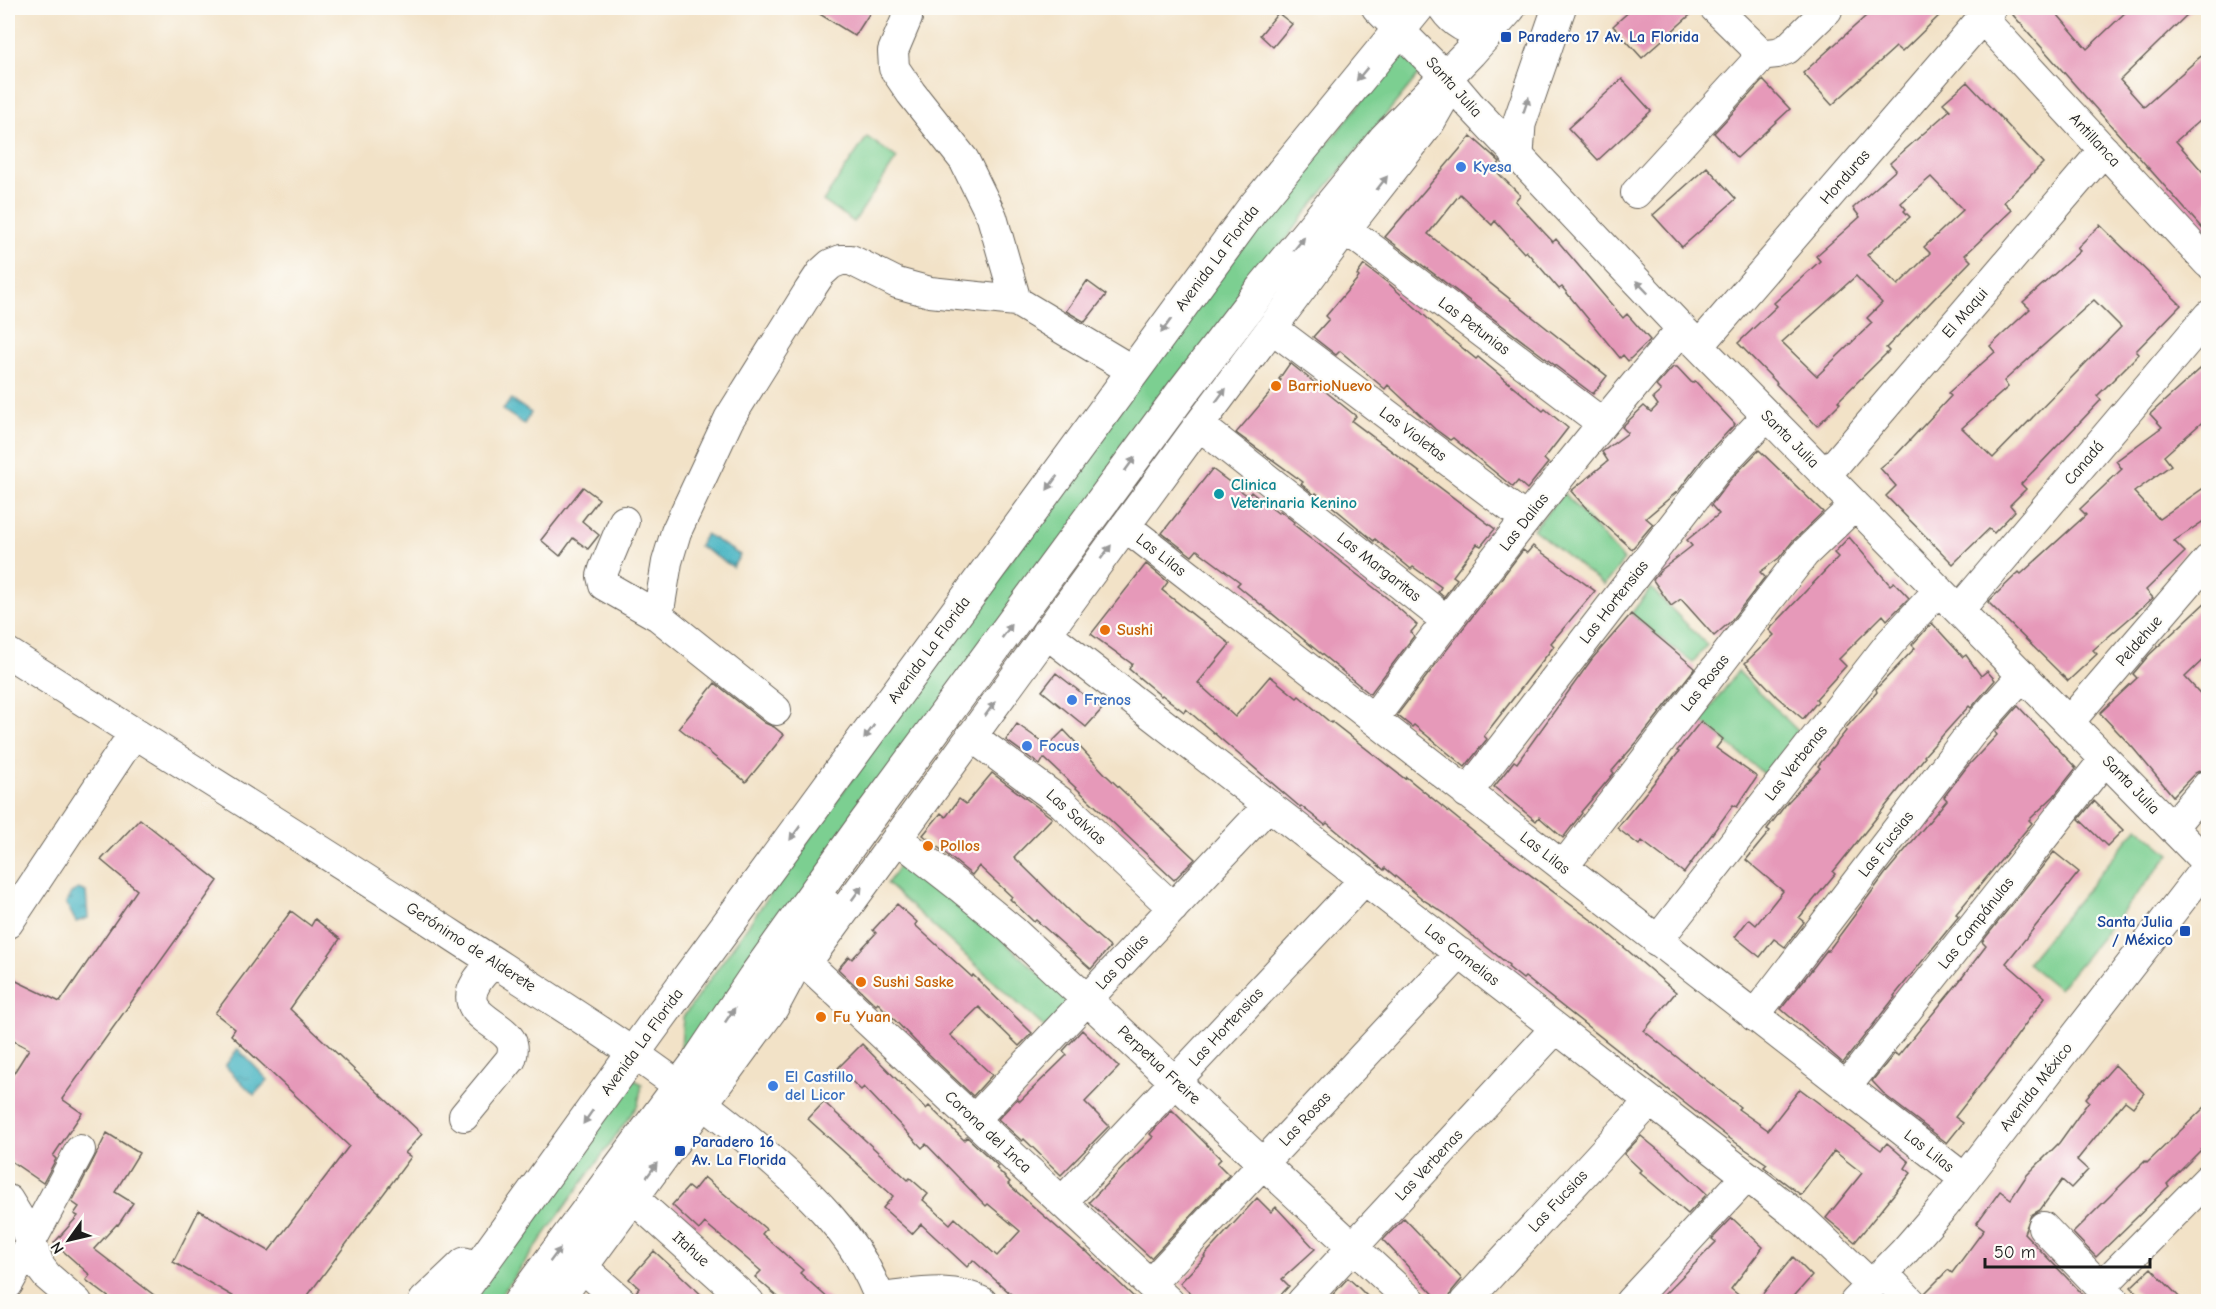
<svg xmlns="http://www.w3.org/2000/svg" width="2216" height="1309" viewBox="0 0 2216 1309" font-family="'Comic Neue',sans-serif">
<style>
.green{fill:#7ccf91;stroke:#4c7656;stroke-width:1.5}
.water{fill:url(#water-ripples);stroke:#326870;stroke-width:1.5}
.building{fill:#e699b9;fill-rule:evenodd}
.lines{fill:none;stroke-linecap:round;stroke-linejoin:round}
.minor-casing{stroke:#676158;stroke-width:32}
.major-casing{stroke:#676158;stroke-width:35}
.minor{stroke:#fff;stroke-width:30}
.major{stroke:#fff;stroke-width:33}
.oneway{fill:#999}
.transit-dot{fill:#1a4fb4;stroke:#fdfcf7;stroke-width:2}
.shop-dot{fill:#3f7fe0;stroke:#fdfcf7;stroke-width:2}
.food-dot{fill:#e8710a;stroke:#fdfcf7;stroke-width:2}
.culture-dot{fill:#0f9aa8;stroke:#fdfcf7;stroke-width:2}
.labels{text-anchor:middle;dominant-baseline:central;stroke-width:4.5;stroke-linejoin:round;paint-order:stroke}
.transit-label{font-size:16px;font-weight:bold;fill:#164399;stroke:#fdfcf7;text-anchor:start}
.street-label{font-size:16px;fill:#1c1c1c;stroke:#fdfcf7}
.shop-label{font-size:16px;font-weight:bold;fill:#366cbe;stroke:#fdfcf7;text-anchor:start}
.food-label{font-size:16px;font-weight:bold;fill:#c56008;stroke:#fdfcf7;text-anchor:start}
.culture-label{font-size:16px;font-weight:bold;fill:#0d838f;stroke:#fdfcf7;text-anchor:start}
</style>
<defs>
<pattern id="water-ripples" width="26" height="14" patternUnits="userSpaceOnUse" patternTransform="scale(1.5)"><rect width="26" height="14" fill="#48b5c3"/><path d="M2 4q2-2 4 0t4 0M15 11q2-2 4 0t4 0" fill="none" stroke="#3b929e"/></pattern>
</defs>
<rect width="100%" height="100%" fill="#fdfcf7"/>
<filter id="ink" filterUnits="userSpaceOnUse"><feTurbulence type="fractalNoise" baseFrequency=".0167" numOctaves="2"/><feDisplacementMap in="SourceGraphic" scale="12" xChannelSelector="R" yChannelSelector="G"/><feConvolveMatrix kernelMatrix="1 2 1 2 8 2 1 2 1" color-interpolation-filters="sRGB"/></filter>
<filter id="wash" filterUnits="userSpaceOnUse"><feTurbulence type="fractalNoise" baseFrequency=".008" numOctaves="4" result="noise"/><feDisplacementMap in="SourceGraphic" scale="24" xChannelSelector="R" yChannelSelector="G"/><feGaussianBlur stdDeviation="1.35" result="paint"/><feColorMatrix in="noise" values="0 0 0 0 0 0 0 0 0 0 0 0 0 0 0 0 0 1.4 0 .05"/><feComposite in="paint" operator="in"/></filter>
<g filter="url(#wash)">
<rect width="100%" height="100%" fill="#f2e2c7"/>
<path class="green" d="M1404 50 1424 68 1301 219 686 1051 681 1047 683 1017 901 710 1205 293Z
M867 137 897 158 854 222 823 201Z
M1564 493 1624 560 1604 585 1533 529Z
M1651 588 1707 645 1693 662 1668 644 1631 614Z
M1738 671 1798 731 1765 775 1701 721Z
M2138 827 2170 854 2059 989 2027 963Z
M903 860 988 927 1071 1003 1045 1028 887 884Z
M631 1078 642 1084 638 1105 497 1301 465 1302Z"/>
<path class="water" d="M511 399 531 413 524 424 503 410Z
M706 534 740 555 733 567 699 546Z
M78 889 86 892 88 918 76 922 66 903 71 893Z
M238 1049 268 1080 254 1095 225 1066Z"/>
<g id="blocks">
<path class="building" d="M810 8H873L855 36Z
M1633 8H1698L1642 58 1613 26Z
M1857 8H1947L1902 52 1896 47 1832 105 1803 73 1866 16Z
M2022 8H2052L2087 49 2130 8H2194L2120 80 2144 107 2208 50V113L2176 141 2208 178V235L2013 15Z
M1278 13 1292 24 1273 47 1260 35Z
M1622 79 1651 111 1598 160 1568 128Z
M1763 80 1790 109 1737 158 1714 133Z
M1967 82 2043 163 2004 202 2012 210 1965 255 1971 261 1886 348 1889 351 1838 401 1840 403 1817 426 1776 384 1777 383 1738 343 1777 306 1774 303 1820 261 1816 256 1860 217 1853 208 1896 170 1890 163 1950 110 1943 103ZM1931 177 1963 210 1924 247 1930 253 1898 285 1867 255 1910 217 1904 211 1906 209 1901 203ZM1856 276 1882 303 1867 318 1872 323 1817 376 1782 342Z
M1471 136 1500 162 1495 170 1520 195 1515 201 1553 242 1556 239 1623 318 1627 314 1650 340 1628 361 1623 355 1620 358 1562 287 1559 289 1526 251 1524 253 1495 221 1492 225 1460 194 1428 234 1607 376 1593 394 1385 237Z
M1707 167 1736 199 1682 247 1653 215Z
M2100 225 2181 305 2136 351 2139 354 2097 396 2101 400 2021 484 2026 489 2010 505 2015 511 1994 533 1989 529 1953 564 1886 496 1896 486 1880 468 1897 454 1951 396 1948 393 1995 352 1990 346 2030 309 2023 302 2080 251 2077 248ZM2094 300 2121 327 1993 458 1962 428 2008 387 2004 381Z
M1364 265 1388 283 1444 333 1476 359 1478 357 1543 411 1545 409 1568 428 1544 459 1548 463 1527 489 1518 481 1513 487 1453 438 1450 440 1435 429 1388 385 1385 389 1340 351 1336 355 1313 337 1329 319 1326 316 1359 277 1357 275Z
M1087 281 1106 295 1085 322 1066 311Z
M2208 362V417L2164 456 2171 465 2134 492 2159 519 2208 485V518L2174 541 2185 552 2146 590 2153 598 2093 650 2097 654 2068 681 1988 602 2019 572 2021 574 2086 515 2080 509 2122 469 2116 461 2162 427 2150 414Z
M1290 363 1356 416 1352 421 1495 529 1481 546 1477 544 1453 576 1457 579 1444 597 1438 592 1441 587 1413 567 1411 569 1375 539 1374 541 1316 493 1315 495 1301 484 1303 482 1236 433 1281 380 1279 379Z
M1673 367H1677L1692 383 1695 381 1735 424 1704 457 1679 490 1646 518 1653 524 1632 549 1587 509 1571 491 1608 461 1602 452 1628 433 1622 427 1625 424 1644 406 1651 412 1658 405 1653 398 1661 391 1656 386Z
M1759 450 1823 512 1792 542 1779 558 1760 572 1765 577 1730 622 1714 636 1681 599 1671 606 1653 580 1661 570 1692 546 1687 540 1719 514 1711 505 1730 480Z
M1212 469 1248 496 1251 492 1278 513 1280 511 1294 522 1293 524 1387 598 1417 625 1411 632 1414 636 1370 694 1237 585 1240 582 1197 550 1192 556 1162 533Z
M583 487 599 499 582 521 599 535 588 549 573 538 560 556 541 540Z
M1849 537 1890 585 1894 582 1909 598 1887 620 1883 615 1839 659 1846 666 1816 699 1818 701 1803 719 1777 697 1745 663 1774 635 1769 630 1838 557 1834 553Z
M1533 546 1595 591 1551 643 1554 646 1484 736 1487 739 1465 767 1414 725 1412 727 1397 715 1523 550 1527 553Z
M1146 564 1168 582 1162 590 1230 644 1198 683 1235 717 1270 676 1297 698 1299 696 1331 723 1332 722 1405 779 1406 777 1486 842 1598 925 1676 992 1644 1031 1740 1107 1738 1109 1768 1130 1800 1089 1881 1150 1887 1143 1909 1162 1905 1168 1911 1173 1855 1242 1826 1218 1862 1173 1834 1151 1801 1195 1764 1167 1767 1164 1729 1138 1525 977 1523 979 1508 967 1509 965 1444 913 1425 901 1385 868 1384 870 1327 823 1325 825 1301 806 1300 807 1186 709 1184 712 1162 695 1161 696 1129 669 1132 664 1091 634Z
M2208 600V655L2185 677 2208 702V767L2195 773 2173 796 2133 748 2100 713 2137 678 2133 674 2149 655Z
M1631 614 1695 668 1637 742 1612 771 1614 773 1581 812 1582 813 1563 838 1539 817 1536 821 1494 787 1514 761 1517 763 1592 659Z
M1932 623 1963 657 1966 655 1981 676 1987 671 1995 680 1971 708 1969 706 1924 756 1925 757 1833 872 1835 874 1799 918 1804 922 1785 947 1774 939 1760 957 1735 937 1749 919 1756 925 1783 891 1746 860 1770 831 1767 829 1787 803 1820 768 1818 766 1846 731 1845 729 1877 692 1876 689 1915 648 1912 645Z
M1056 673 1102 709 1086 727 1042 691Z
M715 683 765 723 774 727 784 735 746 782 679 728Z
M2018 706 2076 768 2054 796 2029 820 2032 823 1956 914 1959 916 1894 996 1895 997 1843 1063 1781 1009 1827 950 1828 951 1885 874 1947 800 1944 797 1966 768 1997 735 1995 732Z
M1701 721 1723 739 1716 748 1757 777 1737 807 1733 805 1684 873 1642 841 1639 845 1617 828 1679 752 1677 751Z
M1017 724 1048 746 1064 730 1107 776 1195 859 1174 880 1044 758 1040 765 1006 740Z
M992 773 1052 818 1014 857 1070 912 1110 947 1091 969 1036 920 1034 922 1010 899 1012 897 979 866 972 875 923 835 941 813 946 817 959 799 966 804Z
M2094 801 2123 830 2107 846 2079 819Z
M140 819 218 881 62 1099 82 1113 53 1156 56 1159 43 1183 8 1159V1082L29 1049 8 1038V977L60 1002 137 890 101 860Z
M2054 852 2079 872 2006 963 2045 997 1996 1065 1955 1117 1963 1123 1947 1143 1886 1096 1872 1081 1895 1053 1898 1056 1958 983 1986 946 1982 942Z
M897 904 917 922 915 925 972 977 973 975 1032 1033 1019 1046 979 1007 950 1035 992 1075 973 1096 916 1042 878 1003 876 1005 838 969 849 956 852 959 876 933 873 930Z
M291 911 311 926 315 919 340 939 290 1009 422 1134 405 1153 411 1157 303 1302H243L173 1262 199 1210 269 1251 349 1146 231 1035 235 1029 215 1013Z
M1082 1030 1119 1067 1085 1102 1109 1126 1061 1175 1024 1139 1022 1141 998 1119 1017 1099 1020 1101 1067 1055 1063 1051Z
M862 1044 926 1109 929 1106 964 1140 967 1137 998 1166 996 1168 1010 1182 1008 1184 1084 1251 1085 1250 1139 1302H1020L973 1260 967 1267 921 1224 912 1234 883 1208 893 1196 808 1119 824 1102 908 1180 910 1178 928 1194 923 1200 950 1224 955 1218 997 1256 1020 1231 988 1204 986 1206 926 1144 922 1148 864 1087 861 1090 838 1068Z
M2115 1065 2144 1093 2133 1107 2125 1101 2110 1119 2077 1160 2088 1170 2071 1188 2062 1180 2040 1210 2031 1215 2024 1233 2090 1302H1934L1925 1293 1948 1270 1952 1273 1984 1230 1976 1224 2000 1191 2011 1199 2027 1175 2059 1143 2089 1101 2086 1098Z
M2208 1104V1143L2167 1184 2169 1186 2096 1257 2073 1233 2145 1161 2147 1163Z
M1172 1110 1221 1159 1217 1163 1229 1175 1151 1258 1089 1202 1153 1137 1150 1134Z
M107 1133 139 1153 115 1192 133 1203 118 1225 117 1224 94 1249 163 1302H115L86 1280 90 1275 54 1243 78 1216 74 1214 79 1207 72 1202Z
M1641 1136 1673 1162 1707 1194 1688 1214 1639 1172 1641 1170 1624 1154Z
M704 1177 766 1229 762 1234 803 1270 800 1273 832 1302H784L755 1277 761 1271 705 1223 699 1230 672 1205 688 1187 693 1191Z
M1257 1198 1271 1212 1276 1207 1315 1249 1282 1279 1289 1286 1274 1302H1199L1180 1283 1205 1257 1204 1256Z
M1404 1218 1462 1279 1452 1291 1448 1302H1441L1383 1240Z
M1732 1218 1763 1247 1731 1289 1747 1302H1657L1716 1242 1712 1239Z
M654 1251 675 1270 709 1302H639L636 1292 639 1288 629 1279Z
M1793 1257 1812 1276 1789 1302H1756Z
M2151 1268 2184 1302H2146L2131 1287Z
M1348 1278 1358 1287 1373 1302H1326Z"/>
</g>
</g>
<g filter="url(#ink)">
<use href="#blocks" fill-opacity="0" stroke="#676158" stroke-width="1.5"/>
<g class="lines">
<g class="minor-casing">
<path id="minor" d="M1377 8 1446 77 1469 104 1682 329 2208 864
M907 18 893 51 894 68 911 93 964 160 992 217 1016 301
M1982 18 2208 263
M1758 55 1777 53 1787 49 1827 10
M1636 193 1757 61 1755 47 1715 8
M1346 229 1602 423
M1272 328 1526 519
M1699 346 1991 8
M1199 425 1447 621
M1826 475 2104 150
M624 521 604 569 602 576 604 585 658 616 776 710
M1125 526 1965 1179
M1959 610 2208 316
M658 616 667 562 676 532 729 419 809 291 821 273 831 264 841 260H851L897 283 930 292 1016 301 1133 371
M1046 633 1747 1176 1805 1222 1871 1285
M8 653C157 748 307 840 455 937 557 1003 661 1066 754 1145 806 1190 857 1234 881 1302
M1373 719C1472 586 1574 455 1682 329
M2069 722 2208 560
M971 736 1062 803 1173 908
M1467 793 1717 469 1767 416
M2172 827 2208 785
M897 838 961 888 1012 930 1412 1302
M1563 867 1804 554 1855 505
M8 923 134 733
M1657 941 1890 643 1939 590
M812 955 1199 425 1346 229 1430 122 1442 101 1446 77
M806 963 1169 1302
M1754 1016 1972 732 2023 675
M1846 1087 2105 759
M464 1116 511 1059C513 1053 514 1047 511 1041 501 1022 457 1014 476 983 480 975 488 968 494 962
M974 1120 1269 805
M632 1197 749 1302
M8 1200 25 1228 40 1267 47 1276 77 1302
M1062 1202 1365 879
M2043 1227 2115 1302
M581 1266 622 1302
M1883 1273 1911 1302
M8 1284 80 1150
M1150 1284 1460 953
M2101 1287 2208 1179
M879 1298C914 1295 950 1285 982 1302
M1302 1302 1556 1028
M1465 1302 1650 1101
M1630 1302 1747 1176
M1855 1302 1903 1253 1944 1206 2208 865"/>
</g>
<g class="major-casing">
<path id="major" d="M1445 8C1455 23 1470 30 1488 32
M1517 155 1519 124 1559 8
M425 1302 465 1264
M454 1302 651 1029 1251 211 1417 8
M520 1302 697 1063 754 978 863 826 1182 393 1262 289 1385 139 1470 52 1509 8
M555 1302 772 1007 826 906"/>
</g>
<use href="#minor" class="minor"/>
<use href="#major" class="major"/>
</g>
<defs><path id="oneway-solid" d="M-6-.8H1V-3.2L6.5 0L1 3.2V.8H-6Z" transform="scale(1.5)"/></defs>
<g class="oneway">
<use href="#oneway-solid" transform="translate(1362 74) rotate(130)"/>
<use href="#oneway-solid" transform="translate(1526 105) rotate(-71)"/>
<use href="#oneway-solid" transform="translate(1382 183) rotate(-52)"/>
<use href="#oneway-solid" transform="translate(1299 244) rotate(-51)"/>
<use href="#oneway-solid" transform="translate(1642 287) rotate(-134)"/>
<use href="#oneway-solid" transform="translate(1166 326) rotate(126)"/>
<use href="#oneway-solid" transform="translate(1221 395) rotate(-53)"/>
<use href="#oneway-solid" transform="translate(1130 464) rotate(-54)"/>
<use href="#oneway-solid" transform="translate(1052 483) rotate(126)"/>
<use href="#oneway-solid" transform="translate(1106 552) rotate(-53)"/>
<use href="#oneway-solid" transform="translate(1007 631) rotate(-54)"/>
<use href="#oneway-solid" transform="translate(990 709) rotate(-54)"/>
<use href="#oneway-solid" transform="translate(869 732) rotate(126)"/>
<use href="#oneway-solid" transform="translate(795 833) rotate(126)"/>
<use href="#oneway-solid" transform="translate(857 893) rotate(-54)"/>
<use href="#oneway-solid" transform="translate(730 1015) rotate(-56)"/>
<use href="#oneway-solid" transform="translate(588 1117) rotate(125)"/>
<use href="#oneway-solid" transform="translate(652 1170) rotate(-54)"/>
<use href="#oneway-solid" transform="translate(555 1255) rotate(-53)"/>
</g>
</g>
<g class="transit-dot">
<rect x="1500" y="31" width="12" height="12" rx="3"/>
<rect x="2179" y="925" width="12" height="12" rx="3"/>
<rect x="674" y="1145" width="12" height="12" rx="3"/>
</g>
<g class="shop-dot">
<circle cx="1461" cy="167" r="6"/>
<circle cx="1072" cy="700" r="6"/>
<circle cx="1027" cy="746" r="6"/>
<circle cx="773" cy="1086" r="6"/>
</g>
<g class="food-dot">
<circle cx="1276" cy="386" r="6"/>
<circle cx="1105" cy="630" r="6"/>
<circle cx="928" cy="846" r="6"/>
<circle cx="861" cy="982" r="6"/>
<circle cx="821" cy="1017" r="6"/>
</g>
<circle class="culture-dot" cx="1219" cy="494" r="6"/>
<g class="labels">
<g class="transit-label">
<text x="1518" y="37">Paradero 17 Av. La Florida</text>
<text x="2173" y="922" text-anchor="end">Santa Julia<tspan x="2173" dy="18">/ México</tspan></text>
<text x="692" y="1142">Paradero 16<tspan x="692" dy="18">Av. La Florida</tspan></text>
</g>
<g class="street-label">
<text transform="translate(1454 87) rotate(48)">Santa Julia</text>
<text transform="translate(2095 140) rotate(47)">Antillanca</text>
<text transform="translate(1845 177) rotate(-49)">Honduras</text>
<text transform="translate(1217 258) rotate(-53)">Avenida La Florida</text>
<text transform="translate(1965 313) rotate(-49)">El Maqui</text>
<text transform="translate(1474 326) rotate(37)">Las Petunias</text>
<text transform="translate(1413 434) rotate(37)">Las Violetas</text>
<text transform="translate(1790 439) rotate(45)">Santa Julia</text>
<text transform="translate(2084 463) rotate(-50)">Canadá</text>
<text transform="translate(1524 522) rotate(-52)">Las Dalias</text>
<text transform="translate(1161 555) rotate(38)">Las Lilas</text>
<text transform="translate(1379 567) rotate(38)">Las Margaritas</text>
<text transform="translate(1614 602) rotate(-52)">Las Hortensias</text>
<text transform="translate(2139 641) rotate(-49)">Peldehue</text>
<text transform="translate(929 650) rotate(-54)">Avenida La Florida</text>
<text transform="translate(1705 683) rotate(-52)">Las Rosas</text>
<text transform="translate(1796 763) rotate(-52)">Las Verbenas</text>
<text transform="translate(2131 785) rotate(46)">Santa Julia</text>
<text transform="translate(1076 817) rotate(42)">Las Salvias</text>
<text transform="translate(1886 844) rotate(-52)">Las Fucsias</text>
<text transform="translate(1545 853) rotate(38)">Las Lilas</text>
<text transform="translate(1976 923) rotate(-52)">Las Campánulas</text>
<text transform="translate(471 947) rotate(33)">Gerónimo de Alderete</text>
<text transform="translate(1462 955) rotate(38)">Las Camelias</text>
<text transform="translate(1122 962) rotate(-47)">Las Dalias</text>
<text transform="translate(1226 1027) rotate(-47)">Las Hortensias</text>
<text transform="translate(642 1042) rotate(-54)">Avenida La Florida</text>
<text transform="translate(1159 1065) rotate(43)">Perpetua Freire</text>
<text transform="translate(2036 1087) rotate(-52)">Avenida México</text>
<text transform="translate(1305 1119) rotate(-47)">Las Rosas</text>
<text transform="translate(988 1132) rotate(43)">Corona del Inca</text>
<text transform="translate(1929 1151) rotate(38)">Las Lilas</text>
<text transform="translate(1429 1165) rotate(-47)">Las Verbenas</text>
<text transform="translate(1558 1201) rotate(-47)">Las Fucsias</text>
<text transform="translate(691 1249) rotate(42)">Itahue</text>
</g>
<g class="shop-label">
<text x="1473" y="167">Kyesa</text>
<text x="1084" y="700">Frenos</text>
<text x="1039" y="746">Focus</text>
<text x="785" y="1077">El Castillo<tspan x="785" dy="18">del Licor</tspan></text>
</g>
<g class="food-label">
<text x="1288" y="386">BarrioNuevo</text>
<text x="1117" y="630">Sushi</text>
<text x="940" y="846">Pollos</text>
<text x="873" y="982">Sushi Saske</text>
<text x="833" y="1017">Fu Yuan</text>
</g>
<g class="culture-label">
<text x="1231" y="485">Clinica<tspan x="1231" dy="18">Veterinaria Kenino</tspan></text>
</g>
</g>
<rect width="2216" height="1309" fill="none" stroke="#fdfcf7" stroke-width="30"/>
<g transform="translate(69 1240) rotate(236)" stroke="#fdfcf7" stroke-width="4.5" paint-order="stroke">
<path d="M0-4.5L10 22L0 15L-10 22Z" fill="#1c1c1c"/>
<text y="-9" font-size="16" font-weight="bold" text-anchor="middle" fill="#1c1c1c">N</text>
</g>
<path d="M1985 1258v9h165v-9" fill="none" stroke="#1c1c1c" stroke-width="3"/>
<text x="1994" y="1258" font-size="18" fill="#1c1c1c" stroke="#fdfcf7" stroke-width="4.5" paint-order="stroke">50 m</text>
</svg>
